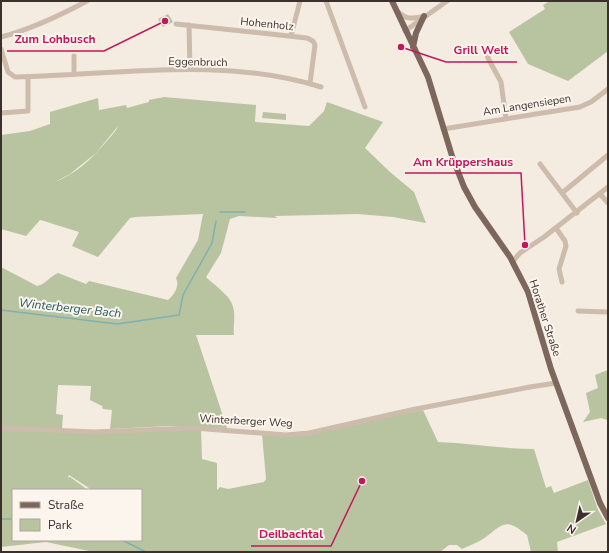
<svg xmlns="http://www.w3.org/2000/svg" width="609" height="553" viewBox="0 0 609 553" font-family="'Nunito Sans',sans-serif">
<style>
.green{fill:#b8c4a0;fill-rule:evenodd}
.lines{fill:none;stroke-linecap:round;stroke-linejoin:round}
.stream{stroke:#7fb0b2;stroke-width:1.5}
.minor{stroke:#cdbbac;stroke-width:5}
.major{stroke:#7d675c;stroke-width:6}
.labels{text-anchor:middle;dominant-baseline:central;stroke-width:4;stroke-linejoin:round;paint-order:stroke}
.street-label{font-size:11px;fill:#3b302b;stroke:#fbf5ee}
.water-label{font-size:12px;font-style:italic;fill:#1f5a5e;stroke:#fbf5ee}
.leader{fill:none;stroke:#c2185b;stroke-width:1.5}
.callout-dot{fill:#c2185b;stroke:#fbf5ee;stroke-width:1.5}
.callout-label{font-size:12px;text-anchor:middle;font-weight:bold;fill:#c2185b;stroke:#fbf5ee;stroke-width:4;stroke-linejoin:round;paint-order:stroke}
</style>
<rect width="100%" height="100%" fill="#f4ebe1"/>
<path class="green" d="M550 1H606L608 5V51L568 81 528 64 509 32 545 9 543 5Z
M168 14 173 22 163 27 158 19Z
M164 97 256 105 255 122 309 126 324 111 327 102 383 122 365 148 390 172 414 192 426 223 393 217 358 214 275 216 277 218 239 216 230 219 221 253 206 277C217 288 233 296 234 312 235 319 233 327 234 335H196L227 428 170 426 110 429 112 410 103 409 102 406 90 400 91 386 58 385 56 414 63 415 62 429 1 426V267L37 286C45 285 50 276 58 273L86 284 89 281 168 300C174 295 180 286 176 278L198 240 203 214 135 217 130 218 98 257 72 246 79 232 44 221 40 220 26 236 1 229V135L30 131 50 124V112L98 98 99 110 126 105 127 108 149 102V100ZM118 126 116 130C99 151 81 172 55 182L70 174 96 153Z
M263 112 286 114V120L262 118Z
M608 370V420L601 418 583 422 590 412 586 393 598 388 595 375Z
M423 410 438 442C471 443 502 449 534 449L546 488 551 486 554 493 588 480 598 510 606 524 557 542 558 552H531L527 535C507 519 505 522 487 536 480 542 470 545 462 549L457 545H449L440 552H94L46 542 1 547V430H201L202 459 217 463V490L220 487 228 489 264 482 266 479 262 434 291 436ZM69 475 92 490H141V540H13V490H88L70 477 68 478Z"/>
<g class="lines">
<path class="stream" d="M220 212H245
M1 310 117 324 179 315 183 295 212 243 216 221
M1 519H13
M122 540 146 552"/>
<path class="minor" d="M326 1 365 107
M398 12C406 19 411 19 421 17
M176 24 307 38 313 41 315 45 310 83
M189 25 190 70
M405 31 447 1
M291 36 300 1
M1 37C32 29 59 16 87 1
M1 49 8 72 15 77C116 75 223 56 321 87
M486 49 488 58 501 82 506 119
M74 56V74
M1 113 28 111V77
M443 129 580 107 591 102 608 89
M540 164 577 213
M562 193 608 155
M600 194 608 203
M556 228 565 241 566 246 559 269 562 282
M513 261 520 253 544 237 608 187
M578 311 608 312
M1 428 95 432 193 428 286 435 309 433 411 410 530 387 556 383"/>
<path class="major" d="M392 1 428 77 452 156 464 187 475 207 510 257 528 292 551 369 600 503 608 518
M413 47 416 33 424 16"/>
</g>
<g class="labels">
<g class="street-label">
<text transform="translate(267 24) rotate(6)">Hohenholz</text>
<text transform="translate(198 62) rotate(1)">Eggenbruch</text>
<text transform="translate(527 105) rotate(-9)">Am Langensiepen</text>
<text transform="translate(545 318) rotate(72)">Horather Straße</text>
<text transform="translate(246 421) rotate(3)">Winterberger Weg</text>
</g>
<g class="water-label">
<text transform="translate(70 308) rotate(6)">Winterberger Bach</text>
</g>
</g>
<path class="leader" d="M165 21L104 51H7M401 47L446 62H517M525 245L521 173H405M362 481L331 546H251"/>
<g class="callout-dot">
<circle cx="165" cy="21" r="4"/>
<circle cx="401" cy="47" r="4"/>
<circle cx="525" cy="245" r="4"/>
<circle cx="362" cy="481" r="4"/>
</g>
<g class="callout-label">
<text x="55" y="43">Zum Lohbusch</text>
<text x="481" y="54">Grill Welt</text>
<text x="463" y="166">Am Krüppershaus</text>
<text x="291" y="538">Deilbachtal</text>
</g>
<rect width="609" height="553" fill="none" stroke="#3b302b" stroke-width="4"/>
<rect x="12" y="489" width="130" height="52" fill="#fbf5ee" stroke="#aea6a0"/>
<rect x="20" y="502" width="20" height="6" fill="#7d675c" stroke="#aea6a0"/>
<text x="48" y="509" font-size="12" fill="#3b302b">Straße</text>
<rect x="20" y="519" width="20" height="12" fill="#b8c4a0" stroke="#aea6a0"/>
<text x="48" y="529" font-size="12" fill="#3b302b">Park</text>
<g transform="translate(577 521) rotate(214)" stroke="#fbf5ee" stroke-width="3" paint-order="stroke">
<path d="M0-3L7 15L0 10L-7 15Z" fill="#3b302b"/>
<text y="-6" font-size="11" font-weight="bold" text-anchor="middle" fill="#3b302b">N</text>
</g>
</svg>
